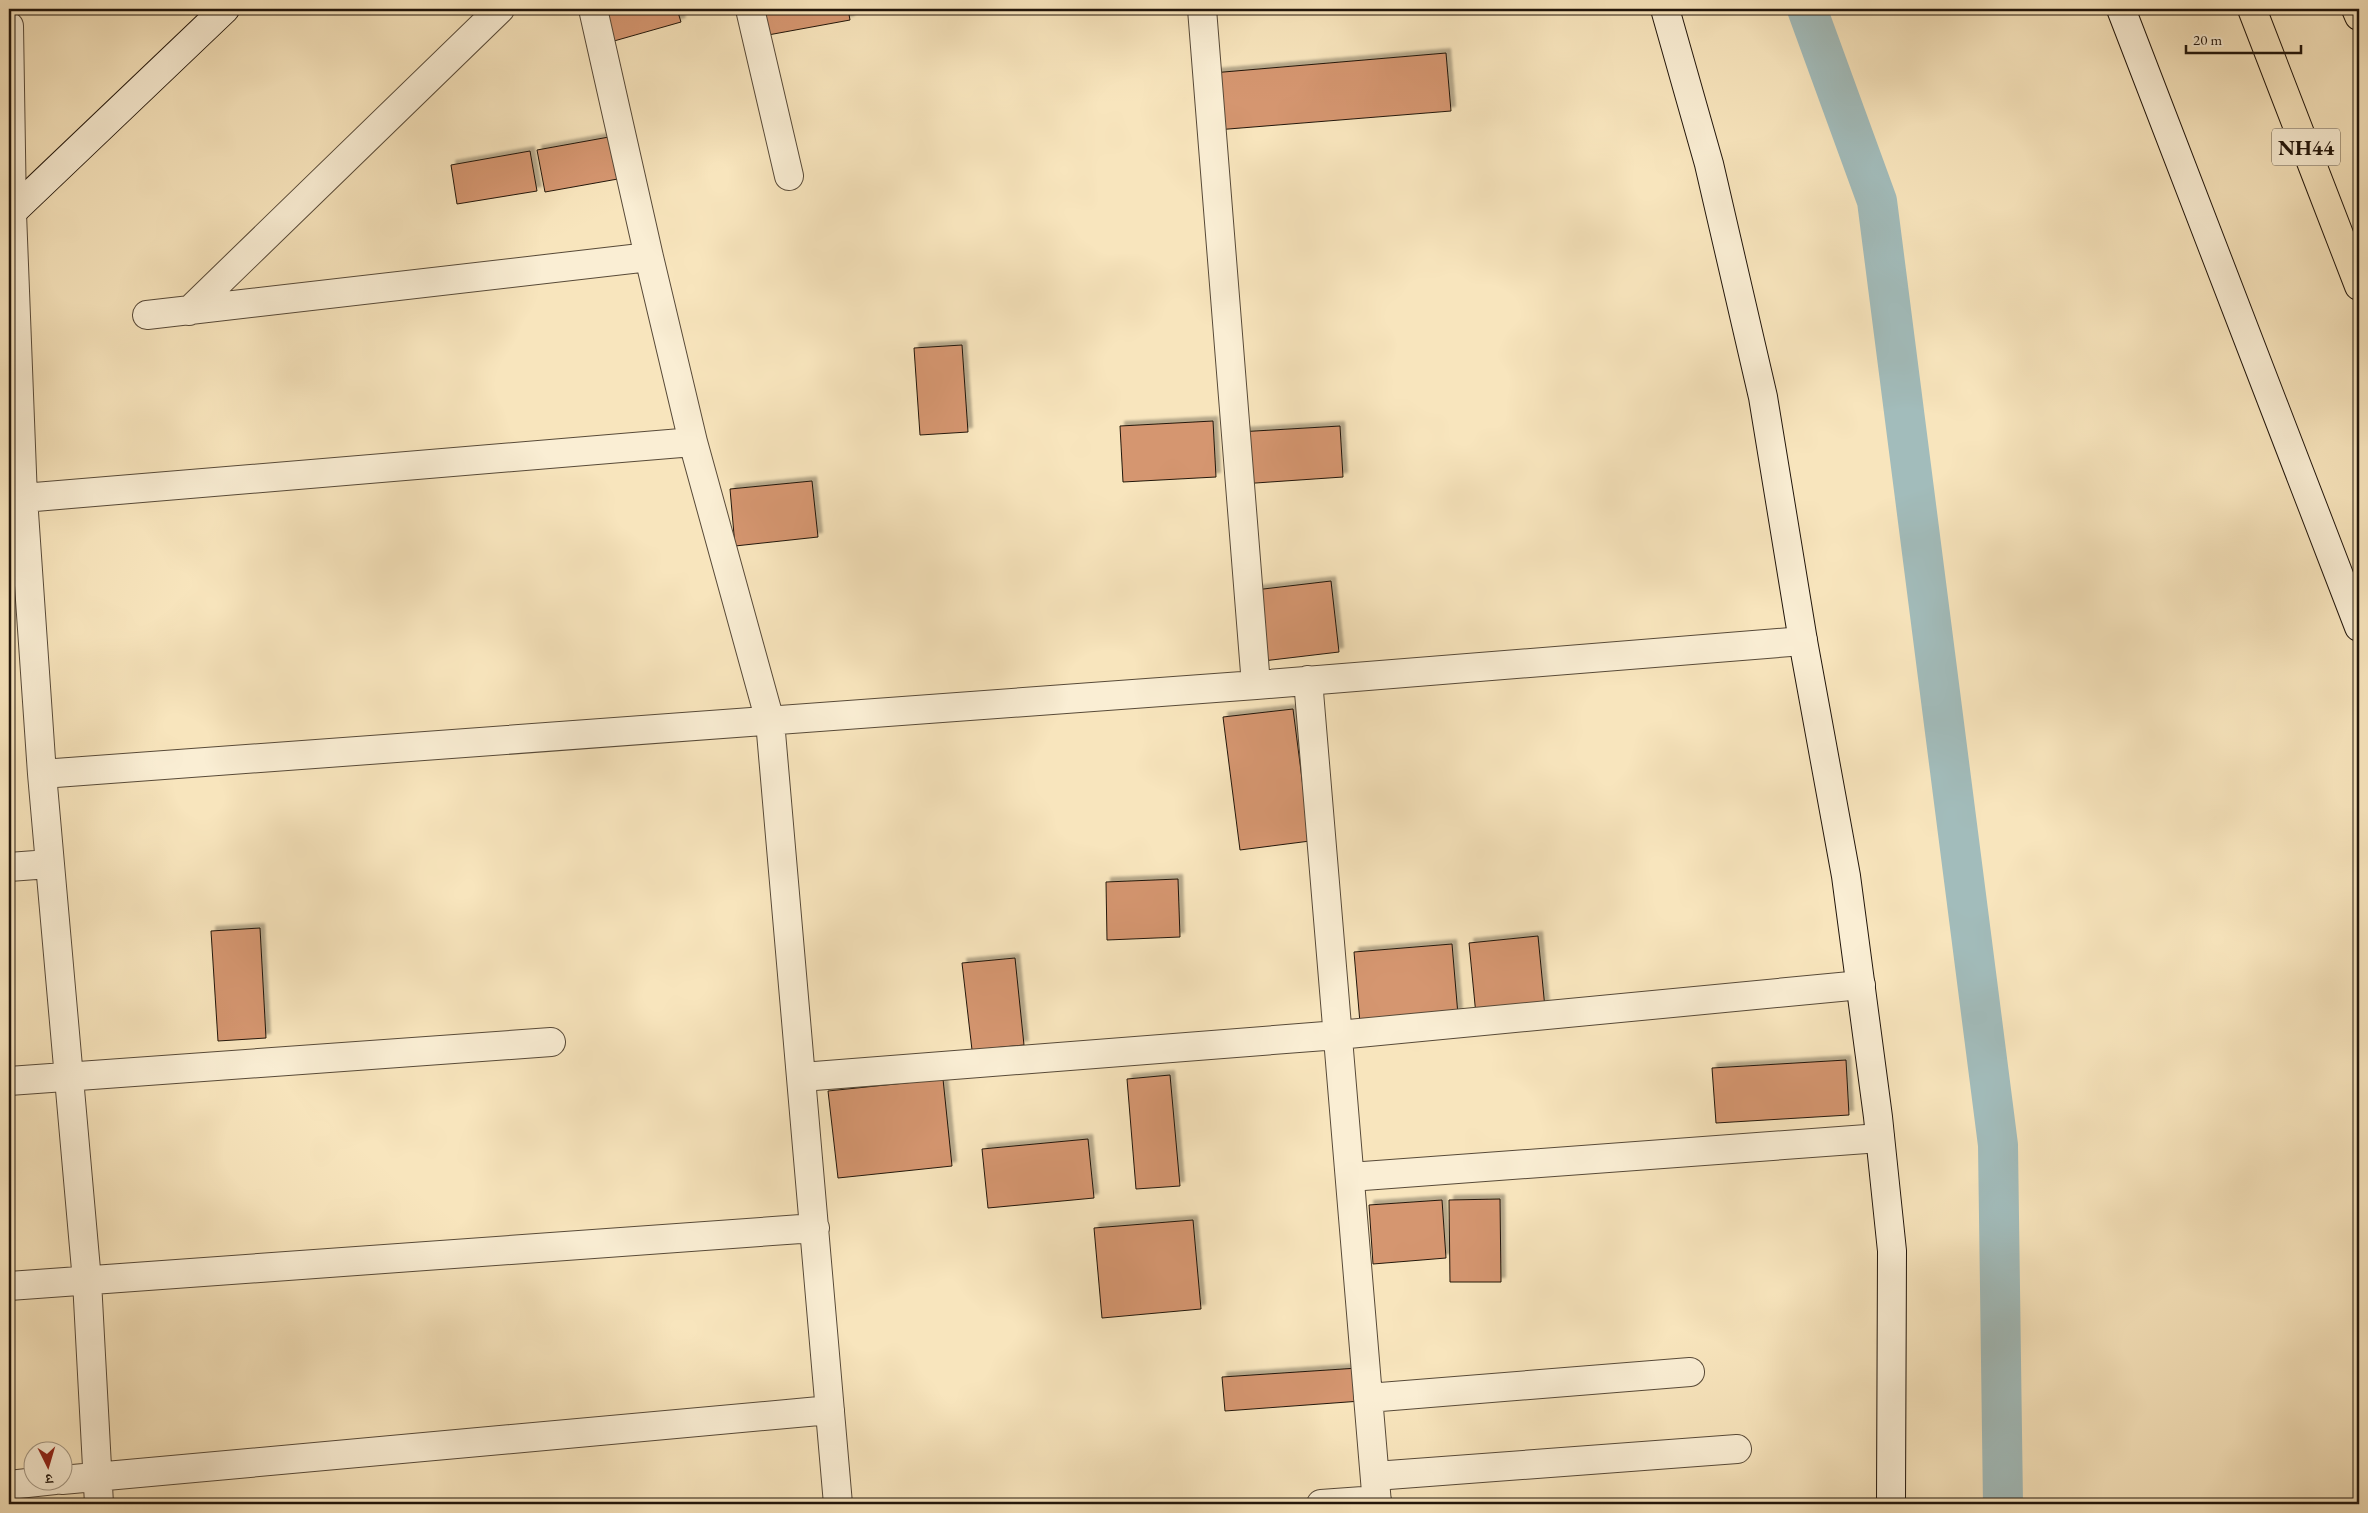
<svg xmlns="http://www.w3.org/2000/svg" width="2368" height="1513" viewBox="0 0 2368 1513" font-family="'EB Garamond','Noto Serif Devanagari',serif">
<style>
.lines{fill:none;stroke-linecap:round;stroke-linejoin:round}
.canal{stroke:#a2bcbb;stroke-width:40}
.building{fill:#d59670;stroke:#22160b;filter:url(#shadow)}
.street-casing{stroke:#584a38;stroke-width:30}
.secondary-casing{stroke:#22160b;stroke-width:30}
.highway-casing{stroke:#22160b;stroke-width:30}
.street{stroke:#faeed4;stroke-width:28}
.secondary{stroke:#faeed4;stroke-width:28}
.highway{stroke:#f8e5bd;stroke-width:28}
.labels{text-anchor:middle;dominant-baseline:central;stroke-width:4.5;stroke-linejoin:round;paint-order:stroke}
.shield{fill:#faeed4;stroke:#635747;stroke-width:1}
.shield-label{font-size:21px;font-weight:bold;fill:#22160b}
</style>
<defs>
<filter id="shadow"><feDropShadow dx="4.5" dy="-4.5" stdDeviation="1" flood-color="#0004"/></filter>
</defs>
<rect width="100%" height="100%" fill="#f8e5bd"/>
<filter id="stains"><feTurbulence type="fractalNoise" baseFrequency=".004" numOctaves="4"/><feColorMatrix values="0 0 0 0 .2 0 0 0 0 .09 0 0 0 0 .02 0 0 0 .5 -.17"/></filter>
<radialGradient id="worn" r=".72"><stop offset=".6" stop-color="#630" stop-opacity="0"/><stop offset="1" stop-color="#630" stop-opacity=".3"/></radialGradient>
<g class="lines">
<path class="canal" d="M1807 9 1877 201 1998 1145 2003 1504"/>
</g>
<path class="building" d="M605 9H677L681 22 614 41Z
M763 9H848L850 20 768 35Z
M1446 53 1451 111 1216 130 1212 73Z
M620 135 629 177 545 192 537 150Z
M530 151 537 191 457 204 451 165Z
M962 345 968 432 920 435 914 348Z
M1213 421 1216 477 1123 482 1120 426Z
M1340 426 1343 477 1241 484 1238 432Z
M812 481 818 537 735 546 730 489Z
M1331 581 1339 652 1263 661 1255 590Z
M1293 709 1310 841 1240 850 1223 717Z
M1178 879 1180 937 1107 940 1106 882Z
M260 928 266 1038 218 1041 211 931Z
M1538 936 1545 1008 1476 1015 1469 943Z
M1452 944 1458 1015 1360 1023 1354 952Z
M1015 958 1024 1045 972 1050 962 963Z
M1846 1060 1849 1115 1716 1123 1712 1068Z
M1170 1075 1180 1186 1136 1189 1127 1079Z
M943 1079 952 1166 838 1178 828 1091Z
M1088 1139 1094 1198 988 1208 982 1149Z
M1500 1199 1501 1282H1450L1449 1200Z
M1442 1200 1446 1258 1373 1264 1369 1205Z
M1193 1220 1201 1309 1102 1318 1094 1228Z
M1358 1368 1361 1401 1225 1411 1222 1377Z"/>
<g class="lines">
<g class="street-casing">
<path id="street" d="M593 9 649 257 693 442 770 721 838 1504
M750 9 789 176
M1202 9 1256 685
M9 26 12 213 23 498 42 774 1256 685 1803 641
M189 311 500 9
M147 315 649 257
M23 498 693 442
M1308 680 1377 1504
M42 774 87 1281 99 1504
M9 867 49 864
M802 1077 1338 1035 1861 985
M9 1081 551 1042
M1350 1177 1880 1138
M9 1286 815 1228
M1368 1398 1690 1372
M1375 1476 1737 1449
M62 1480 830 1410
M9 1485 55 1480
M1321 1504 1377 1500"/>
</g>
<g class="secondary-casing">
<path id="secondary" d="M1665 9 1709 164 1763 397 1803 641 1846 876 1878 1117 1892 1251 1891 1504
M2121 9 2359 627
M9 215 225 9"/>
</g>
<g class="highway-casing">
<path id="highway" d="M2252 9 2359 286
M2356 9 2359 16"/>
</g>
<use href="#street" class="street"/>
<use href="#secondary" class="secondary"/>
<use href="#highway" class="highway"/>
</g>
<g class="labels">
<rect class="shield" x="2272" y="128.5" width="68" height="37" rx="4"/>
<g class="shield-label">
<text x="2306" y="147">NH44</text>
</g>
</g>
<rect width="2368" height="1513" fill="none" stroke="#f8e5bd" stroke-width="30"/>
<rect x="10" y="10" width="2348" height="1493" fill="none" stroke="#22160b" stroke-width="2.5"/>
<rect x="15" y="15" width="2338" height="1483" fill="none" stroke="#22160b"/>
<g transform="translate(48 1466) rotate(175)"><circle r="24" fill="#faeed4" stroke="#a49884"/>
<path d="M0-4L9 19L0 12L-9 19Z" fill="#8f2418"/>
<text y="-8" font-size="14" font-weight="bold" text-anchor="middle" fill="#22160b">उ</text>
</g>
<path d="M2186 45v8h115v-8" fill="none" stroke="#22160b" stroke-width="2.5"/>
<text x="2193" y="45" font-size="15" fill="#22160b" stroke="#faeed4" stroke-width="4" paint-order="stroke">20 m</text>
<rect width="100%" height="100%" filter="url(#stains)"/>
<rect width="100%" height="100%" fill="url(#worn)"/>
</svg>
